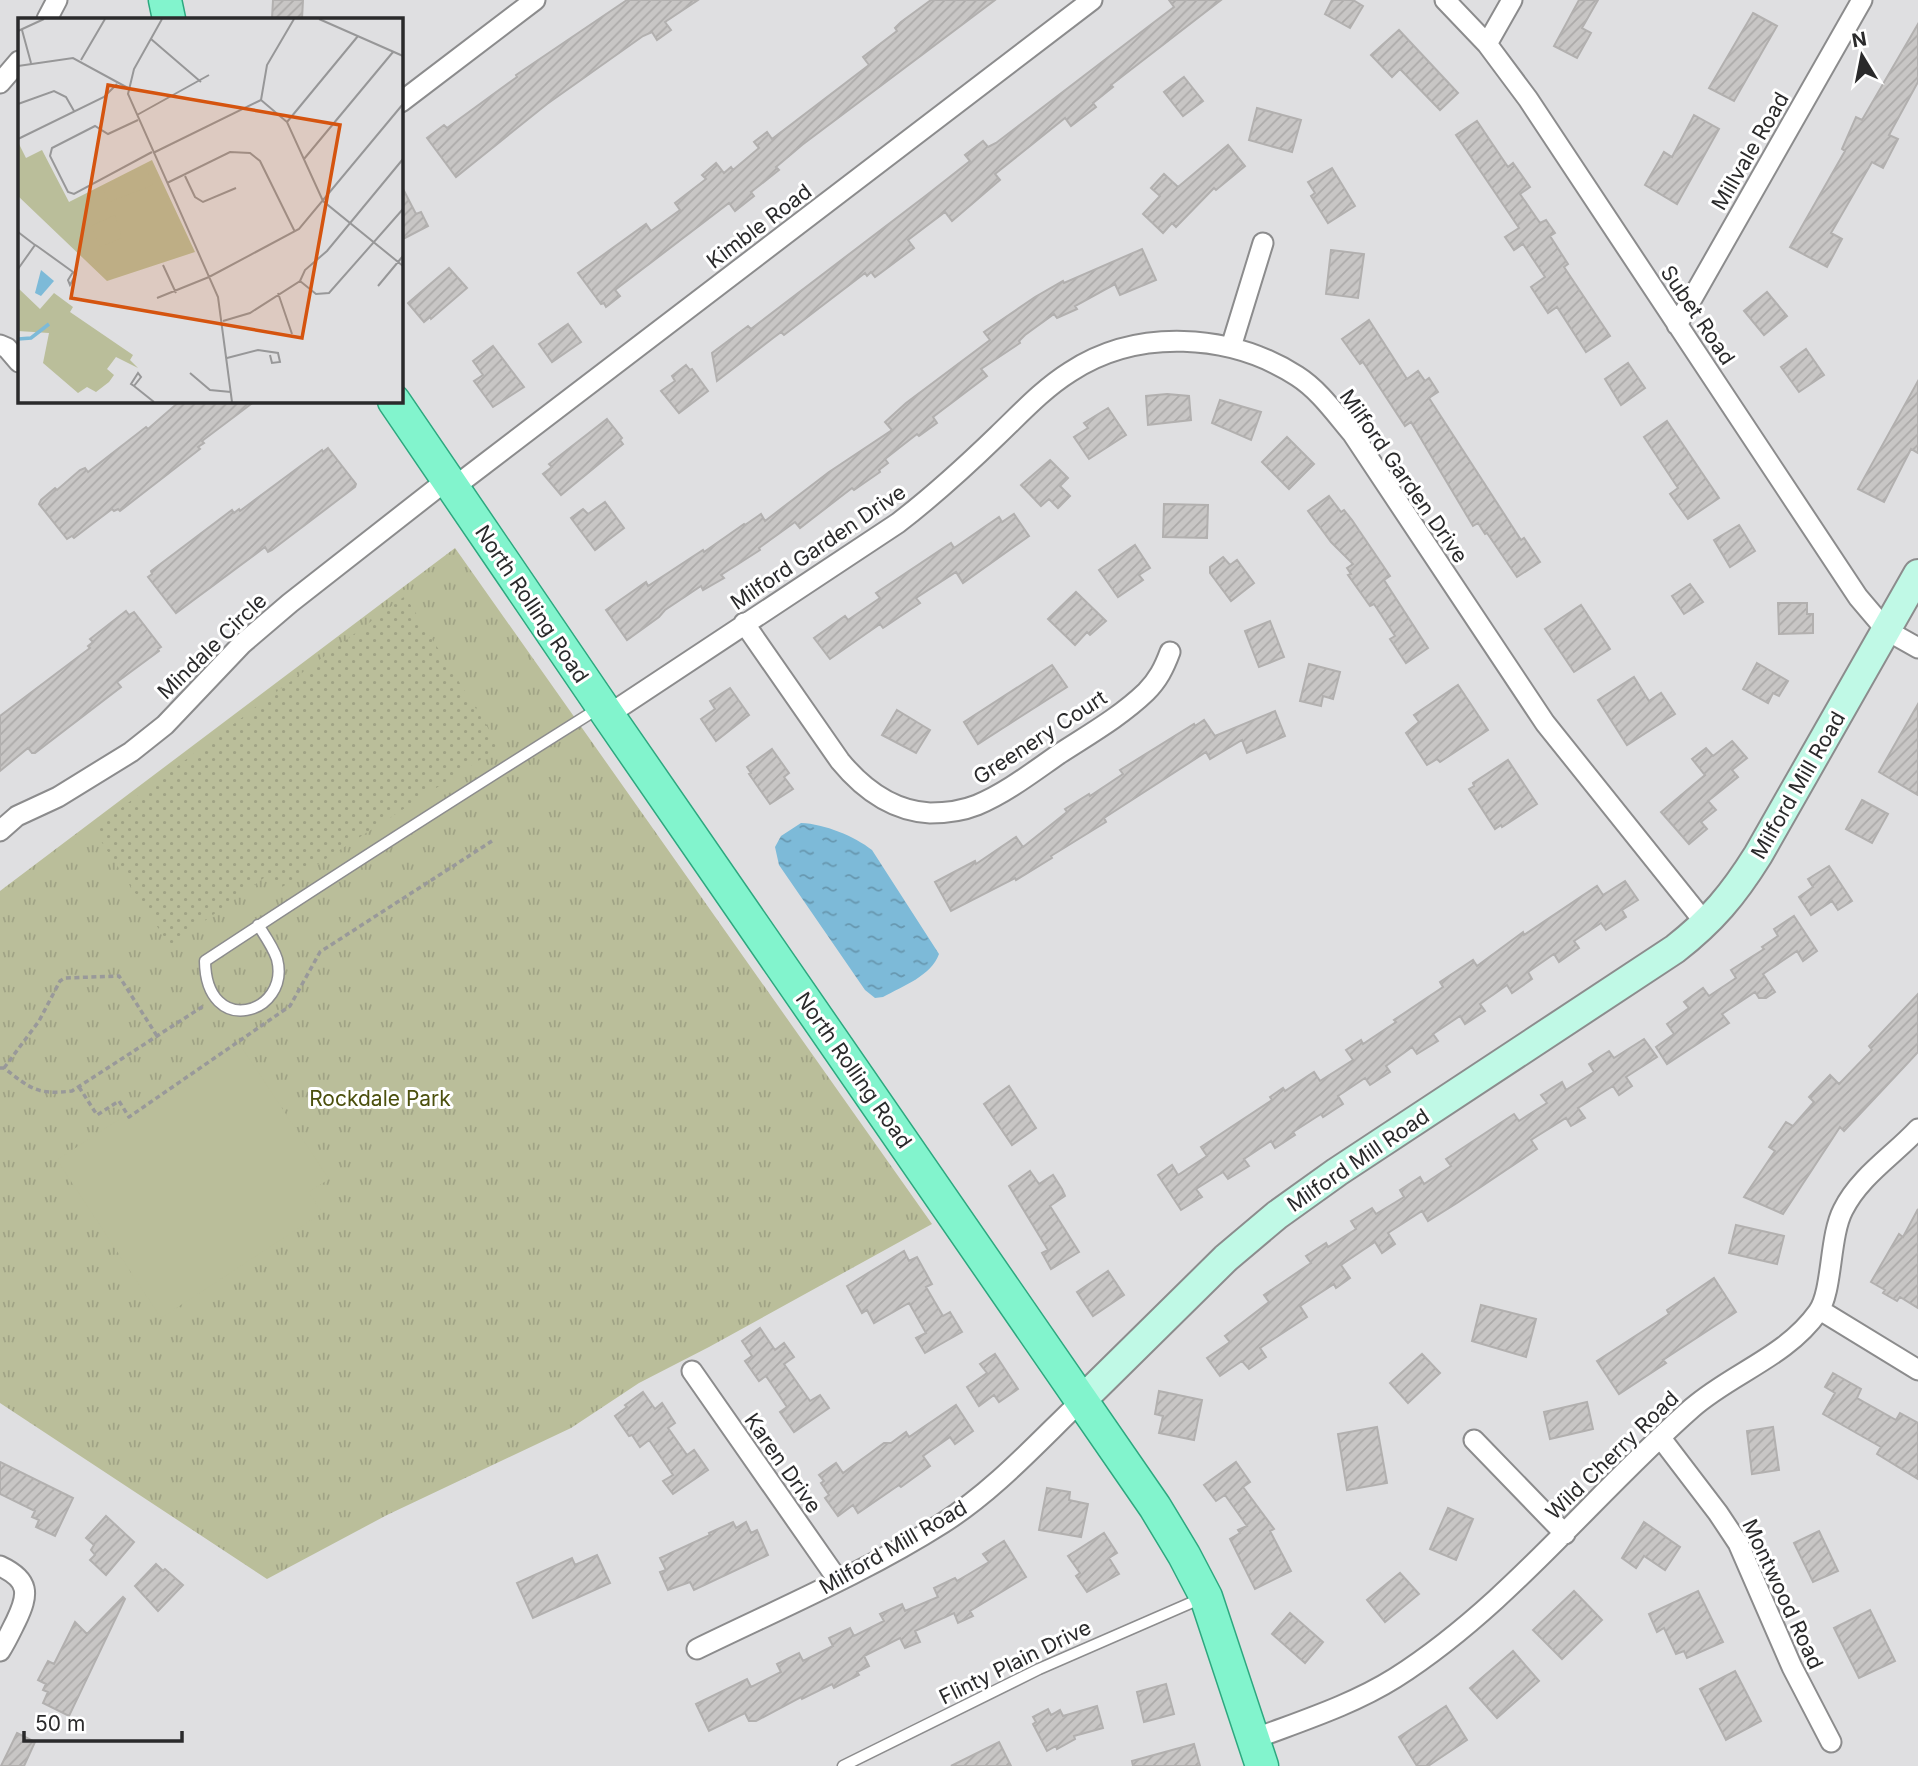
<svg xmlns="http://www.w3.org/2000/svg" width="1918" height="1766" viewBox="0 0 1918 1766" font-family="Inter,sans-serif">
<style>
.grass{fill:url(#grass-tufts)}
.garden{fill:url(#garden-dots)}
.pitch{fill:#babe9a}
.water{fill:url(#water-ripples)}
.building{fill:url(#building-hatch);stroke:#b2b0af;stroke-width:2}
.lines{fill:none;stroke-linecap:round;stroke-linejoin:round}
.lane-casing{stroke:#8c8c8d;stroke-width:13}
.street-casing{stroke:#8c8c8d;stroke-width:23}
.secondary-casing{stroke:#8c8c8d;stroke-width:32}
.primary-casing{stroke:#2da87f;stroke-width:35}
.path{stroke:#99999a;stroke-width:3.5;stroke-dasharray:5 3.5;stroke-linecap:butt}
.lane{stroke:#fff;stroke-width:10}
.street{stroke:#fff;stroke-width:19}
.secondary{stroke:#c0f9e6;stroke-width:28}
.primary{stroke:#82f4cd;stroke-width:32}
.labels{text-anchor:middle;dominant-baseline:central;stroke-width:6;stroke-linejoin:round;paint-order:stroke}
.street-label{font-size:21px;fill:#2a2a2b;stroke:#fff}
.park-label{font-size:21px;fill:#4c500e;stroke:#fff}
.inset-river{fill:none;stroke:#7dbad8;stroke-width:3.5}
.inset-road{fill:none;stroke:#979798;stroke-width:2}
.view{fill:#d5540f;fill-opacity:0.15;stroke:#d5540f;stroke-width:3.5}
.inset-edge{fill:none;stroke:#2a2a2b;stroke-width:3.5}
</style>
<defs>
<pattern id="grass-tufts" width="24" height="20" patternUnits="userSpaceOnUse" patternTransform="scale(1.75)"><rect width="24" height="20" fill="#babe9a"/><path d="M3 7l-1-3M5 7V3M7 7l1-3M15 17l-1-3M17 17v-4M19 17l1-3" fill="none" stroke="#a0a385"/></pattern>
<pattern id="garden-dots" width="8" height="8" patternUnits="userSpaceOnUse" patternTransform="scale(1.75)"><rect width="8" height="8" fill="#babe9a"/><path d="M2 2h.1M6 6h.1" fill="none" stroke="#a0a385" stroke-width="1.8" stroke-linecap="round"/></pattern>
<pattern id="water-ripples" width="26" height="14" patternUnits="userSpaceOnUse" patternTransform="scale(1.75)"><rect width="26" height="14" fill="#7dbad8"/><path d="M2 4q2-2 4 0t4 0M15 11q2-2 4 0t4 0" fill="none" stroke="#6797af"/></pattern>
<pattern id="building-hatch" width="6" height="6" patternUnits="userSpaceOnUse" patternTransform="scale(1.75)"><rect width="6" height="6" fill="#c8c6c5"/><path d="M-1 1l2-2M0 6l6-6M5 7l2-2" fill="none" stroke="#acaaa9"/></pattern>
</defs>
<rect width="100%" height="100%" fill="#dfdfe1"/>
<path class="grass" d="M455 548 932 1224 709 1347 639 1383 571 1428 387 1515 267 1579 0 1403V891Z"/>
<path class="garden" d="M405 596 500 747 279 889 268 875 170 946 93 829Z"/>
<path class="pitch" d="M238 1042 329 1179 309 1192 322 1213 161 1318 57 1160Z"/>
<path class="water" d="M801 823C825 824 854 836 872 850L939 954C931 976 903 986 883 997L875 998 865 990 779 865 775 847 781 836Z"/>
<path class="building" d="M273 0H303L302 19H272Z
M627 0H698L665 22 671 30 657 40 652 32 643 36 547 104 456 177 427 138 444 125 447 128 517 77 516 75Z
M931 0H995L802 145 776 167 779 170 751 192 754 196 735 211 729 203 615 290 620 296 606 307 604 303 601 304 578 273 646 224 651 231 680 210 675 203 706 179 702 175 716 163 724 173 731 167 733 170 759 148 754 142 767 132 772 139 869 65 863 57 897 31 895 28 901 22Z
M1169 0H1221L1111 85 1113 87 1093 103 1096 107 1071 126 1065 118 995 174 1000 180 952 221 945 212 908 240 914 248 875 277 871 272 867 276 865 273 784 335 781 332 717 381 712 353 748 326 751 329 928 194 970 161 965 155 983 141 988 147 996 143 1132 39 1174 7Z
M1332 0H1353L1363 6 1350 28 1325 14Z
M1579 0H1598L1582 28 1591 33 1577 58 1554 46Z
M1753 13 1777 26 1734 101 1709 88Z
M1918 24V82L1889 135 1898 139 1883 168 1872 162 1831 233 1842 239 1827 267 1790 247 1845 151 1842 149 1856 117 1862 120Z
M1399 30 1458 93 1440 110 1400 69 1392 77 1371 55Z
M1184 77 1203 101 1183 116 1164 92Z
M1257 108 1301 120 1292 152 1249 140Z
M1694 115 1719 129 1677 204 1645 185 1664 152 1672 157Z
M1477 121 1508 167 1513 163 1530 187 1520 194 1540 223 1546 220 1555 233 1550 236 1568 264 1564 267 1610 336 1586 352 1557 307 1548 313 1531 287 1545 277 1523 244 1514 250 1505 237 1519 228 1456 135Z
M1228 145 1245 166 1216 190 1214 188 1176 227 1172 223 1163 233 1143 214 1160 196 1151 188 1164 174 1178 187Z
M1332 168 1355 206 1328 223 1311 196 1315 193 1308 182Z
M401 185 416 214 421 212 428 226 401 240Z
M1142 249 1156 280 1120 295 1115 284 1075 306 1077 309 1057 318 1054 314 1025 335 1019 341 1020 343 981 369 987 376 933 417 937 423 919 436 917 434 885 459 888 463 879 470 880 472 854 490 852 488 800 528 795 522 759 548 760 550 721 575 724 578 703 590 701 586 665 610 659 617 627 640 606 610 646 582 648 586 703 550 704 552 744 524 745 525 761 514 765 521 829 472 892 430 885 422 906 403 990 340 984 332 1035 297 1063 281 1064 283Z
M1331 250 1364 254 1358 298 1326 294Z
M449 268 467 288 431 319 430 317 424 322 408 303Z
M1767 292 1787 316 1764 335 1744 311Z
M1369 320 1407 379 1418 371 1425 381 1429 378 1438 392 1429 398 1521 540 1524 538 1540 562 1517 577 1487 533 1485 534 1478 523 1473 526 1411 422 1405 426 1363 362 1360 364 1342 339Z
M568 324 581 342 552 362 539 344Z
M493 346 524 387 493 407 474 381 483 375 473 361Z
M1806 349 1824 375 1799 392 1781 367Z
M1628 363 1645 388 1621 405 1605 379Z
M686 365 690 370 692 369 708 391 679 413 661 391 675 381 672 376Z
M1918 381V453L1911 449 1884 502 1858 489Z
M1167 394 1189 396 1191 420 1148 425 1146 396Z
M1220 400 1261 412 1251 440 1212 423Z
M180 401H255L202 441 204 443 198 447 200 449 120 511 118 509 114 511 112 509 74 538 72 536 67 539 39 504 41 500 55 488 57 490 80 470 85 468 88 472 146 427 148 429Z
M1108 408 1126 435 1089 459 1074 437 1088 428 1084 423Z
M607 419 622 438 620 440 623 444 561 495 543 474 552 467 549 464Z
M1667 421 1719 498 1688 519 1670 494 1678 488 1644 437Z
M1287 437 1314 464 1289 489 1262 462Z
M328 448 356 484 355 487 272 550 268 552 265 547 176 613 148 577 152 574 151 571 232 510 234 513 239 509 240 511 322 450 323 452Z
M1050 460 1068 478 1060 486 1070 496 1058 508 1049 499 1041 506 1021 485Z
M1329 496 1341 512 1344 510 1352 520 1390 576 1384 580 1428 648 1406 663 1390 639 1395 636 1374 604 1370 606 1348 575 1351 574 1347 568 1353 564 1331 542 1308 511Z
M605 502 624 528 595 550 571 518 583 509 588 514Z
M1164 504 1208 505 1207 538 1163 537Z
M1014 514 1029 536 963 583 956 572 916 598 920 603 883 628 880 624 830 659 814 638 845 616 848 620 880 598 876 593 951 543 954 548 999 517 1002 522Z
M1739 525 1755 551 1730 567 1714 540Z
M1135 545 1150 568 1139 575 1143 580 1118 597 1099 570Z
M1223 557 1230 565 1237 560 1254 583 1231 601 1210 573V567Z
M1690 584 1703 602 1684 614 1672 596Z
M1076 592 1106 621 1090 635 1087 632 1075 645 1048 619Z
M1778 603H1807V614H1813V633L1779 634Z
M1581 605 1610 649 1574 672 1545 629Z
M126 611 129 615 134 612 161 647 158 649 159 651 117 682 121 687 35 753H32L28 748 0 771V716L90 648 88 646 93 642 90 639Z
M1270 621 1284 657 1259 667 1245 631Z
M1757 663 1788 681 1779 696 1773 693 1768 703 1743 689Z
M1309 664 1340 672 1333 699 1323 696 1321 706 1300 701Z
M1052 665 1067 687 978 744 964 722Z
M1634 677 1649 701 1661 693 1675 714 1627 745 1598 700Z
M1458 685 1488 730 1440 762 1437 759 1427 765 1406 733 1419 722 1414 715Z
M730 688 749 715 716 741 701 719 715 709 710 701Z
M1918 704V795L1879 772Z
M897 710 930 730 916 753 882 735Z
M1275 711 1285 736 1247 753 1242 740 1210 759 1206 752 1104 818 1106 822 1051 856 1052 858 1016 880 1015 878 951 911 935 882 975 861 976 864 1016 837 1023 847 1067 812 1065 809 1089 794 1090 796 1123 774 1120 770 1194 724 1195 726 1204 720 1215 736Z
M1732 741 1747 758 1732 770 1738 777 1708 801 1716 810 1701 822 1707 829 1689 844 1661 812 1705 775 1692 759 1706 748 1713 756Z
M772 749 789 773 784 777 793 789 770 804 749 774 751 773 747 767Z
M1508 760 1537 804 1502 827 1501 825 1495 829 1469 789 1474 786 1473 783Z
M1862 800 1888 814 1872 843 1846 829Z
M1829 866 1852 901 1838 910 1832 901 1811 915 1799 897 1813 887 1808 879Z
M1625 881 1638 900 1622 910 1626 917 1606 930 1601 923 1574 941 1579 948 1559 962 1554 954 1528 972 1532 979 1512 993 1507 985 1480 1004 1485 1011 1465 1024 1460 1016 1433 1034 1438 1041 1417 1054 1412 1047 1386 1066 1390 1072 1370 1085 1365 1078 1338 1096 1343 1104 1323 1117 1321 1114 1293 1132 1295 1135 1275 1148 1271 1141 1244 1159 1249 1166 1228 1179 1223 1172 1196 1189 1202 1197 1181 1210 1158 1175 1172 1165 1178 1175 1207 1156 1201 1147 1272 1100 1270 1097 1283 1088 1285 1091 1314 1072 1320 1081 1353 1060 1346 1050 1361 1040 1363 1044 1396 1022 1394 1020 1443 987 1440 982 1473 960 1477 966 1523 932 1524 935 1597 886 1603 895Z
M1794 916 1817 951 1803 961 1797 951 1763 974 1775 992 1766 998H1759L1755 992 1722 1014 1729 1023 1667 1064 1656 1047 1674 1034 1667 1024 1689 1008 1684 1002 1703 988 1709 996 1736 978 1731 970 1764 949 1762 947 1778 936 1774 929Z
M1918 994V1052L1844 1131 1840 1127 1783 1214 1744 1197 1775 1151 1769 1147 1786 1122 1793 1126 1814 1102 1809 1097 1830 1075 1839 1084 1872 1050 1869 1046Z
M1644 1039 1657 1057 1626 1077 1632 1086 1619 1095 1613 1086 1578 1108 1585 1118 1571 1126 1566 1118 1531 1140 1537 1149 1457 1203 1428 1221 1422 1211 1388 1233 1395 1244 1382 1253 1375 1242 1341 1265 1350 1278 1336 1288 1334 1284 1300 1306 1307 1317 1260 1348 1266 1357 1249 1369 1242 1361 1220 1376 1207 1358 1230 1342 1225 1336 1269 1302 1264 1295 1311 1263 1306 1256 1326 1243 1328 1247 1356 1229 1351 1221 1372 1208 1376 1214 1404 1197 1400 1190 1420 1177 1424 1184 1451 1166 1446 1159 1514 1114 1519 1121 1547 1103 1541 1095 1562 1082 1566 1090 1594 1072 1589 1064 1609 1051 1614 1058Z
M1009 1086 1036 1128 1012 1145 984 1104Z
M1030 1171 1039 1184 1053 1175 1062 1189 1065 1196 1050 1206 1079 1252 1051 1269 1042 1253 1048 1250 1009 1186Z
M1918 1209V1308L1900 1297 1897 1301 1883 1293 1885 1290 1871 1282 1899 1234 1903 1237Z
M1736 1225 1784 1236 1777 1264 1729 1253Z
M904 1251 909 1261 917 1257 932 1284 926 1287 943 1316 950 1312 962 1332 925 1353 916 1338 926 1333 909 1303 874 1323 867 1310 862 1313 847 1286Z
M1108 1271 1124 1295 1093 1316 1077 1292Z
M1714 1278 1736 1312 1663 1360 1666 1363 1619 1394 1597 1361 1669 1314 1667 1310Z
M1481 1305 1536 1319 1526 1357 1472 1341Z
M760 1328 775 1350 784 1343 794 1357 784 1364 810 1401 820 1395 829 1408 794 1432 780 1412 787 1407 766 1376 759 1381 745 1361 752 1356 742 1341Z
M995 1354 1018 1389 999 1402 994 1395 979 1406 967 1387 987 1373 980 1364Z
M1422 1354 1440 1373 1408 1403 1390 1383Z
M1833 1373 1861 1389 1857 1398 1896 1420 1900 1413 1918 1423V1479L1877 1454 1881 1447 1823 1414 1835 1393 1825 1387Z
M1159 1391 1202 1400 1194 1440 1159 1433 1163 1416 1155 1414Z
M643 1392 655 1409 662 1403 675 1423 668 1428 687 1455 694 1450 708 1470 673 1494 663 1481 673 1475 649 1440 640 1447 632 1435 629 1436 615 1416 627 1407 625 1405Z
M1587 1402 1593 1429 1550 1439 1544 1412Z
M956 1405 973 1431 955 1444 950 1437 923 1456 930 1466 901 1487 899 1485 858 1513 853 1505 838 1516 825 1498 829 1495 821 1483 824 1481 819 1475 836 1463 843 1473 884 1443H891L906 1432 909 1437Z
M1377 1427 1387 1483 1347 1490 1338 1434Z
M1773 1427 1779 1470 1752 1474 1747 1431Z
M0 1462 73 1498 55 1536 36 1527 39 1520 32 1517 35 1511 0 1494Z
M1236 1462 1250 1482 1243 1487 1274 1529 1270 1531 1291 1571 1255 1589 1230 1539 1240 1533 1238 1530 1247 1526 1225 1495 1216 1501 1204 1485Z
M1047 1488 1070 1492 1069 1500 1088 1504 1081 1537 1039 1530Z
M1448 1508 1473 1519 1456 1560 1430 1549Z
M106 1516 134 1542 106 1575 90 1560 95 1555 91 1550 94 1545 86 1538Z
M733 1522 736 1528 746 1522 751 1533 757 1530 768 1555 694 1590 690 1582 668 1590 660 1572 666 1570 660 1558 710 1535 709 1533Z
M1644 1522 1680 1547 1665 1570 1644 1556 1636 1568 1622 1558Z
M1819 1531 1838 1571 1813 1582 1794 1543Z
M1104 1533 1117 1553 1109 1558 1119 1574 1087 1592 1076 1576 1080 1573 1068 1556Z
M1004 1541 1026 1577 970 1611 973 1616 958 1623 954 1613 915 1631 920 1642 905 1648 900 1638 864 1656 869 1666 857 1672 859 1675 834 1688 832 1684 802 1699 801 1697 756 1721H749L745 1713 709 1731 696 1704 747 1679 751 1687 781 1672 777 1664 799 1653 803 1661 833 1646 829 1638 850 1628 854 1636 884 1621 880 1614 902 1604 905 1611 938 1597 934 1588 955 1578 957 1581 989 1562 983 1554Z
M597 1555 610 1583 533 1618 517 1583 572 1558 575 1565Z
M156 1564 163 1571 165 1569 183 1585 158 1611 135 1586Z
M1400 1573 1419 1594 1385 1622 1367 1600Z
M1574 1591 1602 1620 1562 1659 1533 1630Z
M1698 1591 1723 1642 1687 1658 1684 1651 1676 1654 1664 1628 1657 1632 1649 1614Z
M123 1597 125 1599 69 1716 43 1703 48 1692 43 1690 46 1684 38 1680 48 1661 54 1664 75 1622 87 1634Z
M1870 1610 1895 1661 1859 1678 1834 1628Z
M1290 1613 1323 1642 1305 1663 1272 1634Z
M1513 1651 1539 1681 1497 1718 1470 1688Z
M1735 1671 1761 1721 1726 1740 1700 1689Z
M1166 1684 1174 1714 1144 1722 1137 1692Z
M1097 1706 1103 1728 1074 1736 1075 1739 1057 1749 1056 1746 1047 1751 1033 1724 1036 1722 1033 1717 1048 1709 1051 1715 1060 1710 1063 1716Z
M1446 1706 1467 1740 1428 1766H1417L1399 1737Z
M17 1733 35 1742 24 1766H1Z
M999 1742 1011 1766H951Z
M1194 1744 1200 1766H1133L1132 1761Z"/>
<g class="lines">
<g class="lane-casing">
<path id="lane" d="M258 925C265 936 273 947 277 959 291 1014 206 1039 205 961 335 875 467 791 599 708
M843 1766 1039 1669 1202 1598"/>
</g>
<g class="street-casing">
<path id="street" d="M1445 0 1487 44 1528 99 1858 597 1886 630 1918 648
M47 19 57 0
M1487 44 1512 0
M0 83 19 61
M401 102 535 0
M1677 325 1862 0
M0 345 7 348 19 362
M1231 347 1263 243
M453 488 1092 0
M744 623 840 761C863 789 892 811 930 813 946 813 962 811 977 805 1006 793 1033 772 1059 754 1088 735 1120 717 1146 692 1158 680 1164 668 1170 652
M608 715 898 523C933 496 966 466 998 435 1021 413 1043 389 1070 372 1137 328 1230 333 1297 376 1319 390 1335 413 1352 433L1545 723 1706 924
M0 831 17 816 58 797 131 752 165 725 242 644 290 603 447 480
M1820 1310 1918 1370
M692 1371 838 1580
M1660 1437 1718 1513 1738 1543 1792 1667 1831 1742
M1474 1440 1565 1534
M0 1566C30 1580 29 1594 16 1621 11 1631 6 1642 0 1651
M697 1649C779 1609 866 1572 943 1523 995 1490 1037 1443 1082 1400
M1254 1739C1301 1721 1352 1705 1395 1678 1508 1606 1592 1496 1692 1408 1732 1373 1786 1357 1818 1312 1833 1291 1829 1237 1843 1210 1860 1176 1893 1156 1918 1129"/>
</g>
<g class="secondary-casing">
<path id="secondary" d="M1082 1400 1226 1258 1277 1215 1337 1172 1675 949C1712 920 1733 895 1758 855L1918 574"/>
</g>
<g class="primary-casing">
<path id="primary" d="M165 0 169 19
M394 401 608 715 1155 1507 1184 1555 1206 1597 1262 1766"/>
</g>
<path class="path" d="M0 1068H4C31 1089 37 1095 72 1091L205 1005
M4 1068 39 1021 60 981 65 978 119 976 157 1036
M79 1087 97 1115 119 1101 129 1117 290 1006 320 952 492 841"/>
<use href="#lane" class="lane"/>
<use href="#street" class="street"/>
<use href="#secondary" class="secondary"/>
<use href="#primary" class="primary"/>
</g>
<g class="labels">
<g class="street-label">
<text transform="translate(1750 151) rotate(-60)">Millvale Road</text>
<text transform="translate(759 226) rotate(-37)">Kimble Road</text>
<text transform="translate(1698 315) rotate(56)">Subet Road</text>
<text transform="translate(1404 476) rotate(55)">Milford Garden Drive</text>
<text transform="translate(818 547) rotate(-34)">Milford Garden Drive</text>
<text transform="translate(532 604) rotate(56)">North Rolling Road</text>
<text transform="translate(212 646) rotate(-44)">Mindale Circle</text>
<text transform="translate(1040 737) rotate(-33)">Greenery Court</text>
<text transform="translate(1798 785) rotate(-60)">Milford Mill Road</text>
<text transform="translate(854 1070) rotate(55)">North Rolling Road</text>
<text transform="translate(1358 1160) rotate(-34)">Milford Mill Road</text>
<text transform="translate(1612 1455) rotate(-44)">Wild Cherry Road</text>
<text transform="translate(783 1463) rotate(55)">Karen Drive</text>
<text transform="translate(893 1547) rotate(-30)">Milford Mill Road</text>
<text transform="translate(1783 1594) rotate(65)">Montwood Road</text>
<text transform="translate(1015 1662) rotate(-26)">Flinty Plain Drive</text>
</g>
<g class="park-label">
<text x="380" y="1098">Rockdale Park</text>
</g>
</g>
<g transform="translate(18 18)">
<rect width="385" height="385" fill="#dfdfe1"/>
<path d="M0 124 8 140 24 132 51 184 134 142 177 234 89 263 0 178Z" fill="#babe9a"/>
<path d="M0 270 22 291 36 275 55 289 52 294 115 337 112 342 120 350 98 339 89 351 96 357 91 364 78 374 69 369 60 375 25 345 31 315 0 313Z" fill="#babe9a"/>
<path d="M127 147 135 167 91 184 84 169Z" fill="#babe9a"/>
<path d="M97 197 104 220 82 229 73 208Z" fill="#babe9a"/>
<path d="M23 252 36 263 23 278 17 275Z" fill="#7dbad8"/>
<path class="inset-river" d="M0 321 13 320 31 306"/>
<path class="inset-road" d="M144 1 116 51 110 76 200 279 214 384M301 1 385 38M4 12 13 45M0 13 26 1M133 21 183 64M63 42 87 1M0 48 55 40 110 70M243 82 269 104 305 183 385 248M243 82 249 47 276 1M0 86 36 73 48 79 56 93M119 97 191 57M120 102 90 116 77 108 34 130 32 138 50 174 56 176 134 134M269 104 340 18M0 121 86 79 99 66M135 135 243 82M286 141 375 34M167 158 177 179 185 184 218 170M149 165 212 134 232 135 242 143 277 214M0 214 17 227 19 228 55 254 58 256 52 267 50 262 55 254M145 247 158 275M0 251 17 227M191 259 281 211 385 86M282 263 298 276 311 275 385 191M360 268 385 238M260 275 274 316M139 280 191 259M205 303 232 295 282 263 287 252 309 233 385 141M209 340 240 332 260 335 262 344 254 345 252 337M172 355 192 372 213 374M116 368 123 359 120 355 113 366 116 368 136 384"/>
<path class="view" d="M90 67 322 107 284 320 53 280Z"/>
<rect width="385" height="385" class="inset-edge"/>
</g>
<g transform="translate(1862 56) rotate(350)" stroke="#ffffff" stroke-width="5" paint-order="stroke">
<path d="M0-5L12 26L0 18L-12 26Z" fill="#2a2a2b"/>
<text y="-10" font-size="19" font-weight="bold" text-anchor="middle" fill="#2a2a2b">N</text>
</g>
<path d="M24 1731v10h158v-10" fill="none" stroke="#2a2a2b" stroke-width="3.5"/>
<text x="35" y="1731" font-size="21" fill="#2a2a2b" stroke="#ffffff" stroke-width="5" paint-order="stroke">50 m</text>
</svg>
